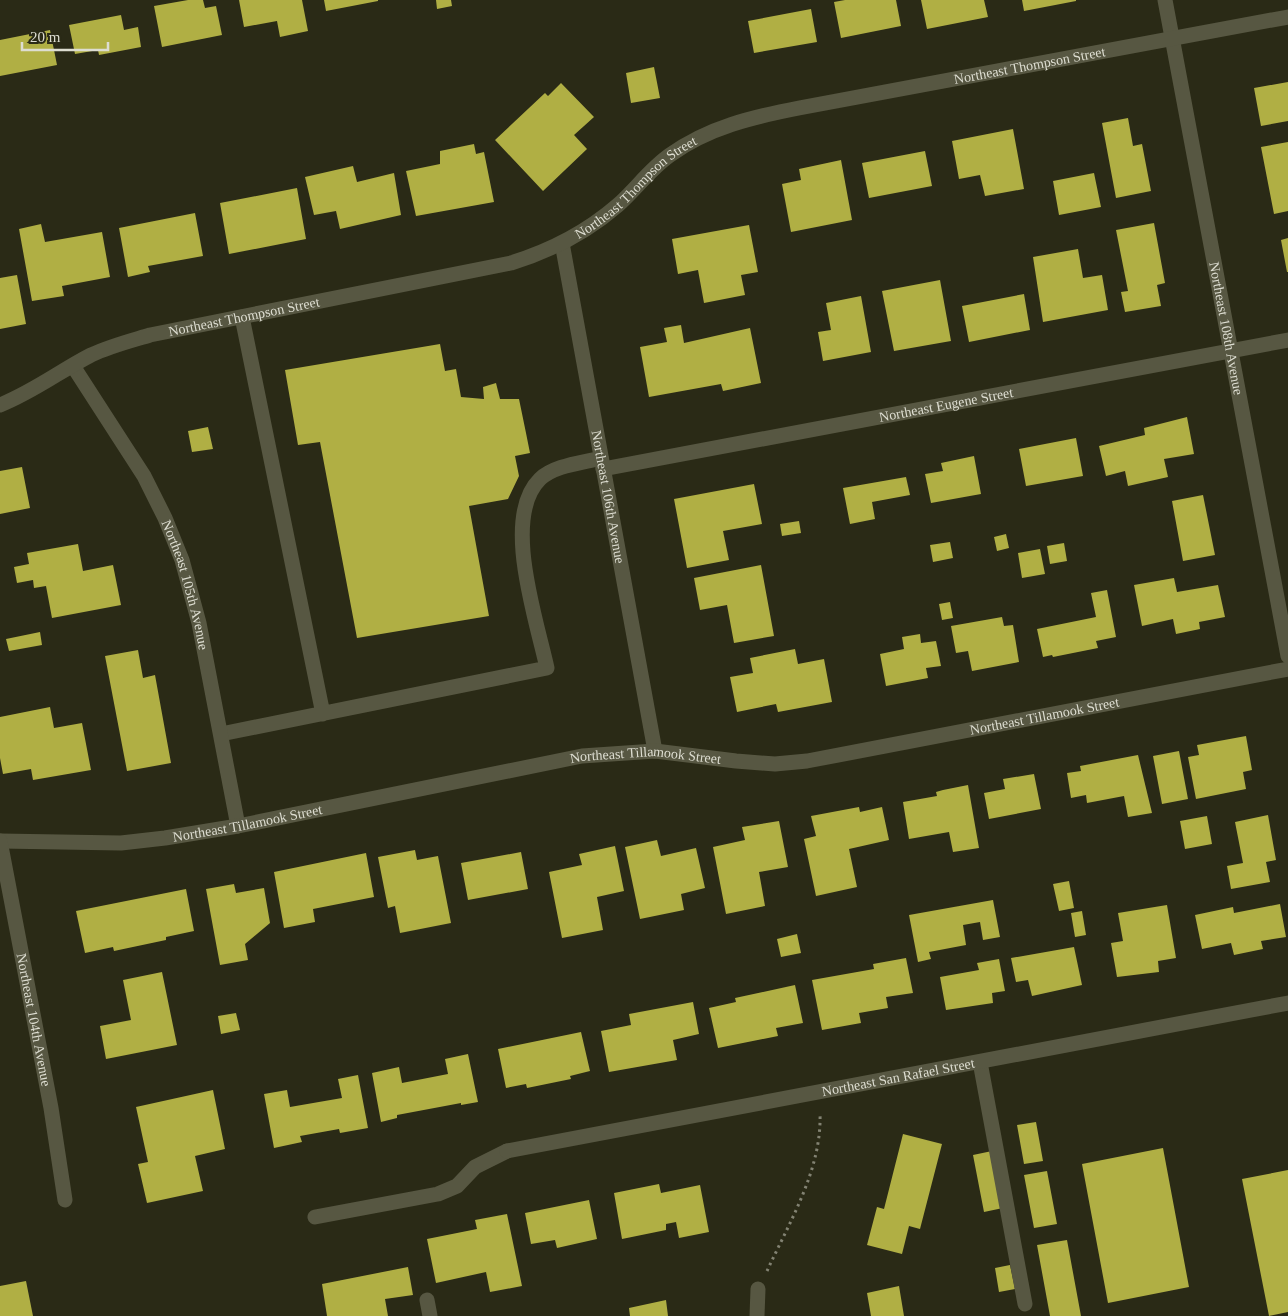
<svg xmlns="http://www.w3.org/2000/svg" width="1288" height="1316" viewBox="0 0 1288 1316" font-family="Georgia,serif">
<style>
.building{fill:#b0af44}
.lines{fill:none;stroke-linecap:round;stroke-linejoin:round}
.path{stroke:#838373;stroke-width:3;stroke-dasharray:2.5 4;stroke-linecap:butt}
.service{stroke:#575742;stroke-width:15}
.minor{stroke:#575742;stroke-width:15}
.labels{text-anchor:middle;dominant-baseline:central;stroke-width:5;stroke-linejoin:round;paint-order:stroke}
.street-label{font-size:14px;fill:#ddddd1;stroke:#2a2a16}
</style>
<rect width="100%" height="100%" fill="#2a2a16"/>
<path class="building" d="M188 0H203L205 8 216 6 222 35 162 47 154 6Z
M239 0H302L308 31 280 37 277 21 244 27Z
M324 0H378V1L326 11Z
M436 0H451L452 6 437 9Z
M845 0H896L901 26 841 38 834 2Z
M921 0H984L988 17 927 29Z
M1022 0H1076V1L1024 11Z
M811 9 817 42 754 53 748 21Z
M121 15 124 30 138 27 141 47 99 55 98 50 75 54 69 25Z
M50 30 57 65 0 76V40Z
M654 67 660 98 631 103 626 73Z
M1288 82V121L1261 126 1254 88Z
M561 83 594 117 574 135 587 149 543 191 495 140 545 93 548 96Z
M1128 118 1133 146 1142 144 1151 191 1116 198 1102 123Z
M1013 129 1024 189 985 196 980 175 959 179 952 141Z
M1288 142V211L1274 214 1261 147Z
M474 144 476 154 484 152 494 202 416 216 406 171 440 164V151Z
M925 151 932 186 869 198 862 163Z
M841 160 852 220 791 232 782 184 801 180 799 169Z
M353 166 357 182 394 173 401 215 340 229 336 211 314 215 305 177Z
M1094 173 1101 207 1059 215 1053 181Z
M297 188 306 239 229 254 220 203Z
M195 213 203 256 148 266 150 272 128 277 119 228Z
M1154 223 1165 283 1157 285 1161 306 1125 312 1121 292 1128 291 1116 230Z
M41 224 45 242 102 232 110 277 62 286 64 296 32 301 19 229Z
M749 225 758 272 741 275 745 295 704 303 698 270 678 274 672 239Z
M1288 238V272H1287L1281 240Z
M1078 249 1083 278 1102 275 1108 310 1043 322 1033 257Z
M17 275 26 324 0 329V278Z
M940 280 951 341 894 351 882 291Z
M1024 294 1030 330 969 342 962 306Z
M861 296 871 352 823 361 818 332 831 330 826 303Z
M681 325 684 343 750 328 761 383 723 391 721 384 649 397 640 347 667 342 664 328Z
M440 344 445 371 456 369 461 397 484 399 483 387 496 383 500 399H519L526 433 530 453 515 456 519 476 508 499 469 506 489 616 357 638 320 442 298 445 285 370Z
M1187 417 1194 454 1164 459 1168 477 1128 486 1125 471 1106 476 1099 446 1145 435 1144 428Z
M208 427 213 449 192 452 188 431Z
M1076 438 1083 476 1026 486 1019 449Z
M974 456 981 494 931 503 925 474 943 471 941 463Z
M22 467 30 508 0 514V471Z
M906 477 910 495 872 502 875 519 850 524 843 488Z
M754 484 762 524 723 531 729 560 687 568 674 499Z
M1203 495 1215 555 1183 561 1172 501Z
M799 521 801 533 782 536 780 524Z
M1006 534 1009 548 997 551 994 537Z
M950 542 953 558 933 562 930 545Z
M1064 543 1067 561 1050 564 1047 546Z
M78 544 83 571 113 565 121 605 52 618 46 586 34 588 33 580 17 583 14 567 29 564 27 553Z
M1040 549 1045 574 1022 578 1018 553Z
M761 565 774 636 734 643 727 605 700 610 694 578Z
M1174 578 1177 592 1218 585 1225 617 1199 622 1200 629 1176 634 1173 619 1142 626 1134 585Z
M1107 590 1116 637 1096 641 1098 648 1053 657 1052 655 1043 657 1037 629 1096 617 1091 593Z
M950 602 953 618 942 620 939 604Z
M1002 617 1004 626 1013 625 1019 662 972 671 968 651 956 653 951 626Z
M40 632 42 645 9 651 6 639Z
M920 634 921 643 936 641 941 666 926 668 928 678 886 686 880 654 904 649 902 637Z
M795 649 798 664 824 659 832 702 778 712 776 704 737 712 730 677 753 673 750 658Z
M138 650 143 678 155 675 171 763 127 771 105 656Z
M50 707 54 728 82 723 91 770 33 780 31 769 3 774 0 758V717Z
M1246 736 1252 770 1243 772 1246 789 1196 799 1188 757 1199 755 1197 745Z
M1179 751 1188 799 1162 804 1153 756Z
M1138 755 1152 813 1128 817 1124 796 1087 803 1086 795 1071 798 1067 773 1081 771 1080 766Z
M1034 774 1041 809 989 819 984 793 1005 789 1003 779Z
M968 785 979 848 953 852 949 832 909 839 903 802 937 796 936 792 943 790Z
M859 807 860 812 882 807 889 840 849 849 857 887 816 896 804 839 816 836 811 816Z
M1268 815 1276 860 1266 862 1270 882 1231 889 1227 866 1243 863 1235 822Z
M1207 816 1212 844 1185 849 1180 821Z
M779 821 788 867 759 872 765 906 726 914 713 847 745 840 742 827Z
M657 840 661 856 696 848 705 888 681 894 684 910 640 919 625 847Z
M615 846 624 891 597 897 603 930 562 938 549 872 582 865 579 854Z
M415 850 417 860 438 856 451 923 400 933 395 906 388 908 378 857Z
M521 852 528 889 468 900 461 863Z
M366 853 374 897 313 909 315 922 284 928 274 872Z
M1069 881 1074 908 1059 911 1053 884Z
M234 884 236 893 264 888 270 923 245 944 248 960 220 965 206 889Z
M186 889 194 931 166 937V940L114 951 113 947 85 953 76 911Z
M993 900 1000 937 983 940 980 922 963 925 966 945 929 952 931 959 918 962 909 915Z
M1280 904 1286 937 1261 941 1263 949 1234 955 1231 943 1202 949 1195 915 1233 907 1234 913Z
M1167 905 1176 958 1158 961 1159 972 1117 977 1111 943 1123 941 1118 913Z
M1082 911 1086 935 1075 937 1071 913Z
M797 934 801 953 781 957 777 939Z
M1074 947 1082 985 1032 996 1028 980 1016 982 1011 958Z
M906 958 913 993 886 997 888 1008 859 1013 861 1023 822 1030 812 980 874 969 873 964Z
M999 959 1005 991 992 993 993 1003 946 1010 940 977 979 970 977 963Z
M162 972 177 1045 106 1059 100 1026 131 1020 123 980Z
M795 985 803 1023 776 1028 778 1036 718 1048 709 1008 736 1002 735 998Z
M693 1002 699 1034 673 1040 677 1060 609 1072 601 1031 631 1025 629 1014Z
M236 1013 240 1030 221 1034 218 1016Z
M581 1032 590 1071 570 1076 571 1079 527 1088 526 1084 506 1088 498 1049Z
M468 1054 478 1102 461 1105V1103L397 1115V1118L381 1122 372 1073 399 1067 402 1083 448 1074 445 1059Z
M358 1075 368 1128 340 1133 339 1129 300 1136 302 1142 274 1148 264 1094 287 1090 290 1107 342 1098 338 1079Z
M213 1090 225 1149 195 1156 203 1191 147 1203 138 1164 148 1162 136 1107Z
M1036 1122 1043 1161 1024 1164 1017 1125Z
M903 1134 942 1144 920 1229 909 1226 902 1254 867 1245 877 1207 884 1209Z
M1163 1148 1189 1287 1108 1303 1082 1164Z
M992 1151 1003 1208 984 1212 973 1155Z
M1288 1170V1312L1269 1316 1242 1179Z
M1047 1171 1057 1224 1034 1228 1024 1175Z
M659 1184 661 1193 700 1185 709 1232 679 1238 676 1222 666 1224V1230L622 1239 614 1193Z
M589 1200 597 1239 557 1248 555 1240 531 1244 525 1213Z
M507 1214 522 1286 490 1292 486 1272 436 1283 427 1239 477 1229 475 1220Z
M1067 1240 1081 1316H1050L1037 1245Z
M1010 1265 1015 1289 999 1292 995 1268Z
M408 1267 413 1295 385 1299 388 1316H327L322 1284Z
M26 1281 33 1316H0V1286Z
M899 1286 904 1316H871L867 1293Z
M666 1300 668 1316H630L629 1308Z"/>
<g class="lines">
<path class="path" d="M767 1271C790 1221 822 1169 820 1113"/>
<path class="service" d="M242 317 323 714
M221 734 547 668C537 621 501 517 540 479 555 465 582 463 601 458
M980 1062 1025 1304
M315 1217 438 1194 457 1186 475 1167 507 1151
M427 1300 430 1316"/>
<g class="minor">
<path id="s1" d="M1165 0 1288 656"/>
<path id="s2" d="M562 243 655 751"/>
<path id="s3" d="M73 366 144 476 165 518 182 560 199 623 238 826"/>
<path id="s4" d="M0 405C33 392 60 371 91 355 110 346 130 341 150 335L511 263C550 251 587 232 618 205 636 189 650 169 670 155 709 127 753 117 799 108L1288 17"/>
<path id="s5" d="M603 469 1288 340"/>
<path id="s6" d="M0 841 121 843 165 838 238 826 582 756 655 751 736 761 775 764 807 761 1288 669"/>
<path id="s7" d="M0 841 51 1108 65 1200"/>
<path id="s8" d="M507 1151 1288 1003"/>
<path d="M757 1316 758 1289"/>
</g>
</g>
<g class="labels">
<g class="street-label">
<text stroke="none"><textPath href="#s4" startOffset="1102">Northeast Thompson Street</textPath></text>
<text stroke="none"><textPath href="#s4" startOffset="682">Northeast Thompson Street</textPath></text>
<text stroke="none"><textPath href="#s4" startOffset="262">Northeast Thompson Street</textPath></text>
<text stroke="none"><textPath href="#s1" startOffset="334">Northeast 108th Avenue</textPath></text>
<text stroke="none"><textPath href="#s5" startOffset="349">Northeast Eugene Street</textPath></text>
<text stroke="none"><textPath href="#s2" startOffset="258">Northeast 106th Avenue</textPath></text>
<text stroke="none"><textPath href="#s3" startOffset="248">Northeast 105th Avenue</textPath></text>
<text stroke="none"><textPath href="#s6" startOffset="1058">Northeast Tillamook Street</textPath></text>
<text stroke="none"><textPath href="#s6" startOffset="654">Northeast Tillamook Street</textPath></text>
<text stroke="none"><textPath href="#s6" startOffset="249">Northeast Tillamook Street</textPath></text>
<text stroke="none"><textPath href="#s7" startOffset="182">Northeast 104th Avenue</textPath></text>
<text stroke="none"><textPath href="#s8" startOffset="398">Northeast San Rafael Street</textPath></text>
</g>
</g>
<path d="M22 42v8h86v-8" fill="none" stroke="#ddddd1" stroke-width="2.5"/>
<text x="30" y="42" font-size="15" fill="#ddddd1" stroke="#2a2a16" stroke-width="4" paint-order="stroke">20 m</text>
</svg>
